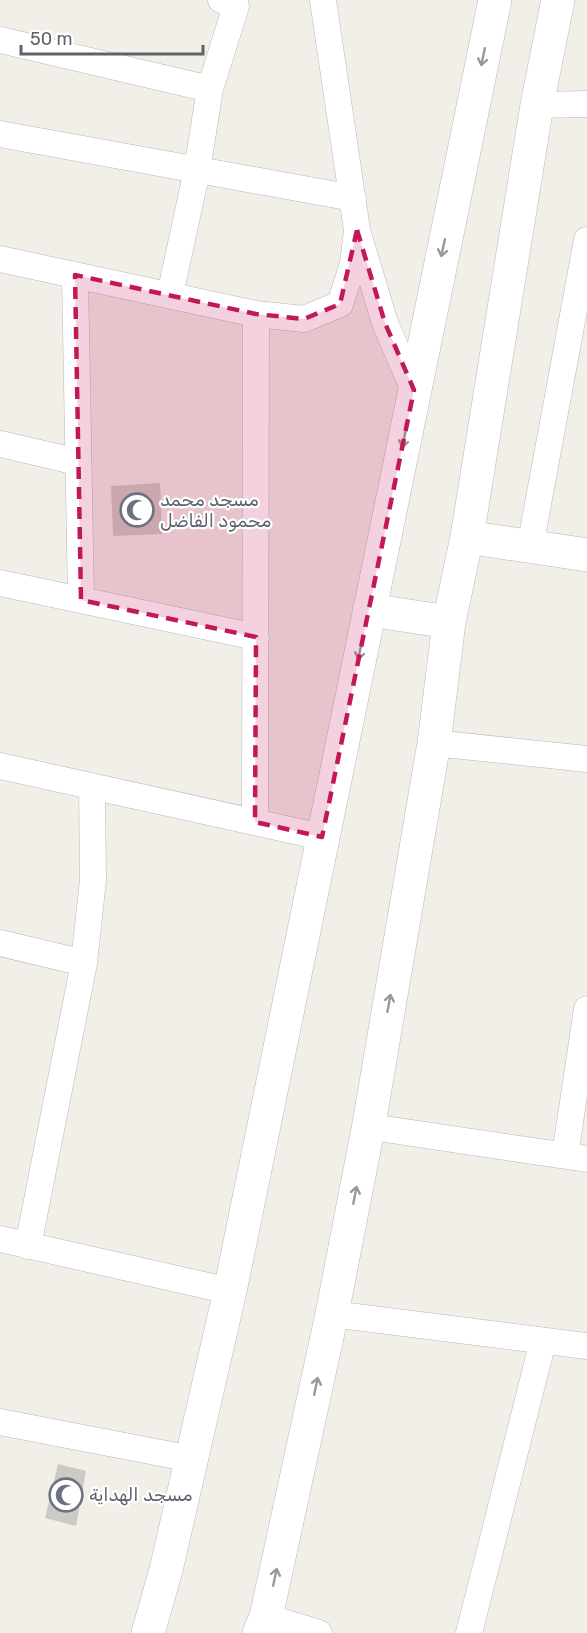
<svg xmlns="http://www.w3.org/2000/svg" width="587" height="1633" viewBox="0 0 587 1633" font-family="Rubik,Cairo,sans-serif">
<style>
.building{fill:#cccac5}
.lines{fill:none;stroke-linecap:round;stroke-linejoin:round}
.minor-casing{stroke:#b5b8bc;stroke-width:27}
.tertiary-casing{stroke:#b5b8bc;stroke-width:34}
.minor{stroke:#fff;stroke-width:26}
.tertiary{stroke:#fff;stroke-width:33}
.oneway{stroke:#979a9d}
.marked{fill:#c2185b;fill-opacity:0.2;stroke:#c2185b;stroke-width:4.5;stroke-dasharray:12 8;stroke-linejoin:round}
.labels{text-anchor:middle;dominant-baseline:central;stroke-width:4.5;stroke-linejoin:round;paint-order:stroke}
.worship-label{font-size:18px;fill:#5b616d;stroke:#fff;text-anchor:start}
</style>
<rect width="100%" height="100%" fill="#f1efe8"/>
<path class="building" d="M160 483 162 534 113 536 111 486Z
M58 1464 86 1471 76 1526 45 1518Z"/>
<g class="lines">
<g class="minor-casing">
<path id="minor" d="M323 0 357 230 385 323 414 390
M0 40 210 89
M537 105 587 104
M0 134 353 198
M0 259 256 314 304 319 340 304 353 264 357 230
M75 275 81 600
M170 295 197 170 210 89 236 6 221 0
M0 444 78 462
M530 547 587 240
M0 583 256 637
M434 743 587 759
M0 766 322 837
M255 822 256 314
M0 943 84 963
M369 1124 378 1128 587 1159
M565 1155 587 1009
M0 1239 230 1291
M28 1246 84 963 93 880 92 786
M332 1314 587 1346
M0 1422 192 1459
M266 1617 319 1633
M469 1633 543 1341"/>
</g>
<g class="tertiary-casing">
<path id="tertiary" d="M467 537 587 555
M369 610 449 622
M148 1633 166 1570 230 1291 495 0
M259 1633 266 1617 332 1314 369 1124 434 743 449 622 467 537 537 105 558 0"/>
</g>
<use href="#minor" class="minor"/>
<use href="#tertiary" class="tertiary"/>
</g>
<defs><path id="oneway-shaft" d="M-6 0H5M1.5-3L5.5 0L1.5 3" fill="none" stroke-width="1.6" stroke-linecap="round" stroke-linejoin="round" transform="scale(1.5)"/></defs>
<g class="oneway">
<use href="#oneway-shaft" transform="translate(483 57) rotate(102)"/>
<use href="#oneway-shaft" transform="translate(443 248) rotate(102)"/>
<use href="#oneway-shaft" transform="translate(404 439) rotate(102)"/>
<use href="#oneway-shaft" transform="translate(360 651) rotate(102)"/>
<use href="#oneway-shaft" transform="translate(389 1003) rotate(-80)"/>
<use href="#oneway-shaft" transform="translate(355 1195) rotate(-79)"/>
<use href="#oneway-shaft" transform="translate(316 1386) rotate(-78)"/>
<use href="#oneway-shaft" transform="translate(275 1577) rotate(-78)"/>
</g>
<path class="marked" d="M357 230 385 323 414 390 322 837 255 822 256 637 81 600 75 275 256 314 304 319 340 304Z"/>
<defs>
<g id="mosque-ring" transform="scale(1.725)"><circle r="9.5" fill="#fff" stroke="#6b7280" stroke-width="1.5"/><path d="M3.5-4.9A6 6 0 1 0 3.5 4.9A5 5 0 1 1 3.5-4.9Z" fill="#6b7280"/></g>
</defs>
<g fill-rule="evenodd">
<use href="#mosque-ring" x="137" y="510"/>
<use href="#mosque-ring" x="66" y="1495"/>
</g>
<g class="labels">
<g class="worship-label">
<text x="160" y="500">مسجد محمد<tspan x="160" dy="21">محمود الفاضل</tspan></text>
<text x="89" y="1495">مسجد الهداية</text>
</g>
</g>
<path d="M21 45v9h182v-9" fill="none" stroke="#5f6368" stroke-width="3"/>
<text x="30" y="45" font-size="18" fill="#5f6368" stroke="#ffffff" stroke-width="4.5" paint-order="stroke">50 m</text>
</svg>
